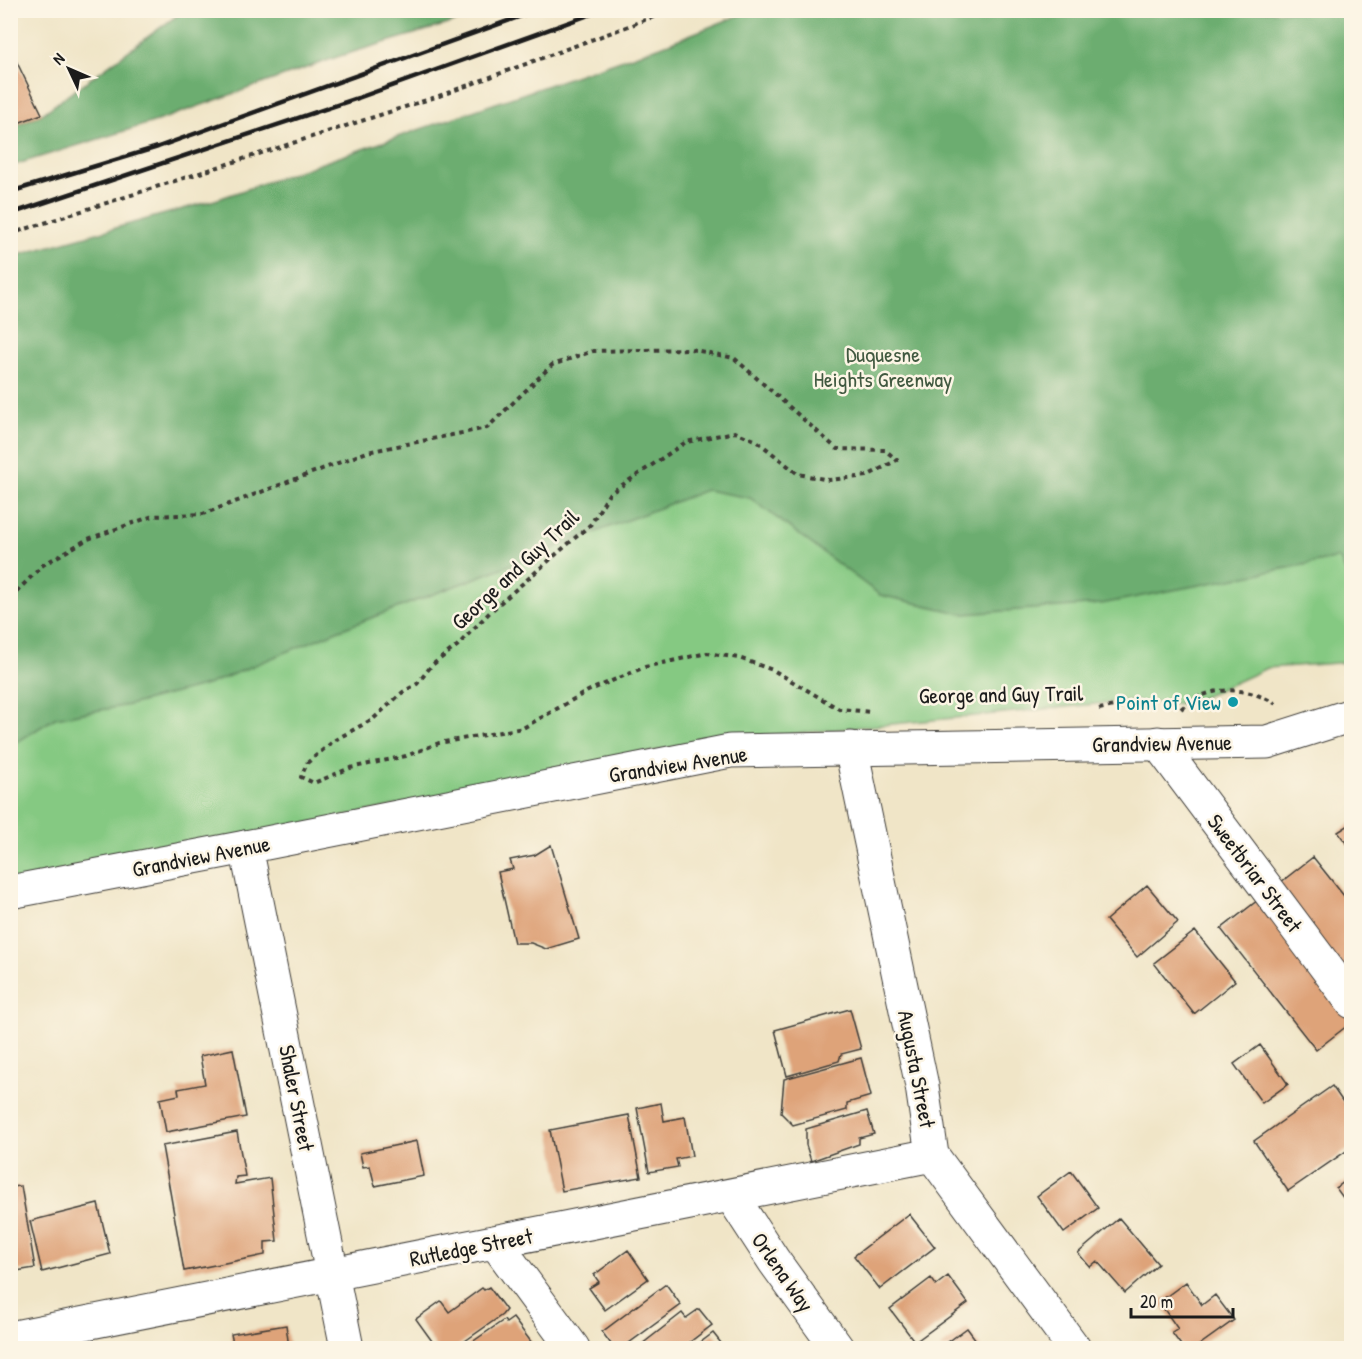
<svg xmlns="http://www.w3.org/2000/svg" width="1362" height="1359" viewBox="0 0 1362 1359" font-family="'Patrick Hand',sans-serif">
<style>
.green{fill:#85c982;stroke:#50724f;stroke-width:1.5}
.forest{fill:#6cad70;stroke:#446446;stroke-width:1.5}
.building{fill:#dea379}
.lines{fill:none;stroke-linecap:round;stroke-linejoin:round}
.street-casing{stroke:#3c3a36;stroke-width:35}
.secondary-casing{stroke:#3c3a36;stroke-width:35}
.path{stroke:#3c3a36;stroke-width:4;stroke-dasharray:4.5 4.5;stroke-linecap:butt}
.street{stroke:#fff;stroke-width:33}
.secondary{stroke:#fff;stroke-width:33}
.rail{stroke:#1c1c1c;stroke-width:4.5}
.culture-dot{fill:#0f9aa8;stroke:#fcf5e5;stroke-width:2}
.labels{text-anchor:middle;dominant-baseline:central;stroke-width:5;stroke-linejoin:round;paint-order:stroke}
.park-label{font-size:22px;fill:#415940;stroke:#fcf5e5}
.street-label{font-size:22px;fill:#1c1c1c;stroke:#fcf5e5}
.culture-label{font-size:22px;fill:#0d838f;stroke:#fcf5e5;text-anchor:end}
</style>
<rect width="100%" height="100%" fill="#fcf5e5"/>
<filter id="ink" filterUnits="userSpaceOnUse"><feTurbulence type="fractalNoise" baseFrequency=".0167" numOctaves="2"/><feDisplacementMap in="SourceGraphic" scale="12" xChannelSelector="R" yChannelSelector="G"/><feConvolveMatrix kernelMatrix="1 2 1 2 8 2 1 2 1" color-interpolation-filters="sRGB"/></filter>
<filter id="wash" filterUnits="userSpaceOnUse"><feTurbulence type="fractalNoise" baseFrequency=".008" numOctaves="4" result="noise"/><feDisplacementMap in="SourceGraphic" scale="24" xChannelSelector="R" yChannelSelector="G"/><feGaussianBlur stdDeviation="1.35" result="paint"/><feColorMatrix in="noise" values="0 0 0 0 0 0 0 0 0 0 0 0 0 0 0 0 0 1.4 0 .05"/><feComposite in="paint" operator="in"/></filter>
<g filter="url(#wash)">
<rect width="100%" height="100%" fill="#f0e5c7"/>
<path class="green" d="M1351 11V662L1267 668 1188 704 1126 701 690 744 11 886 10 285Z"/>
<path class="forest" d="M183 11V10L492 11 340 56 157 121 11 166V127L42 114Z
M750 11H1351V583L1339 558 1101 604 964 614 880 595 750 498 706 490 337 631 207 685 129 705 55 718 11 746V257L215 200 661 46Z"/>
<g id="blocks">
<path class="building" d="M10 48 42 114 10 126Z
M1352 823V851L1338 832Z
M551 845 579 939 546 949 531 943H514L498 872 513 869 510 860 535 855Z
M1313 857 1352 906V1022L1316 1050 1221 929Z
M1147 885 1178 922 1137 957 1106 920Z
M1195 931 1235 981 1194 1014 1154 963Z
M850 1009 861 1049 841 1054 839 1061 787 1076 775 1030Z
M1260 1045 1288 1084 1262 1103 1234 1064Z
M233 1049 246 1117 166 1132 160 1099 179 1095 178 1089 205 1084 200 1056Z
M861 1058 871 1096 847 1103V1110L793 1125 781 1113 784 1079Z
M1332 1086 1352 1115V1147L1288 1191 1254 1141Z
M661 1103 664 1121 685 1117 692 1156 676 1159 678 1167 649 1172 637 1108Z
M867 1111 874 1134 859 1138V1144L811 1161 806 1145V1129Z
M629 1115 641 1177 562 1191 550 1130Z
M237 1132 245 1176 236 1177 235 1184 270 1178 277 1241 265 1242V1255L184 1271 162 1146Z
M417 1141 424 1176 375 1186 370 1166 363 1167 360 1153Z
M1071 1171 1098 1208 1064 1233 1037 1196Z
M1352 1176V1210L1336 1188Z
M21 1186 35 1268 10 1272V1187Z
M98 1204 110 1254 42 1272 30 1221Z
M909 1214 935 1247 880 1289 854 1256Z
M1119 1218 1158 1264 1125 1293 1097 1261 1090 1267 1078 1253Z
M628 1250 648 1279 605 1310 589 1288 599 1282 594 1275Z
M948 1276 968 1303 915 1342 890 1309 931 1278 936 1285Z
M1186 1282 1202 1305 1215 1295 1234 1320 1195 1348H1183L1172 1333 1178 1329 1159 1302Z
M666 1284 681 1305 622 1348H614L602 1332Z
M489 1287 506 1310 502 1315 455 1348H437L416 1319 441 1301 449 1312 482 1288 484 1290Z
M699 1309 712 1325 682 1348H637L682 1313 686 1318Z
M513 1318 532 1343 524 1348 465 1347 504 1320 506 1323Z
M286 1325 289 1348H234L231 1334Z
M967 1328 982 1348H940Z
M713 1333 725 1348H693Z"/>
</g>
</g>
<g filter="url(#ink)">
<use href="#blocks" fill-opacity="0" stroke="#3c3a36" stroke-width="1.5"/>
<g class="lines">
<g class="street-casing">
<path id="street" d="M1158 743 1352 1002
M851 748 922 1086 932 1155 1074 1348
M10 892 246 847
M731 1195 774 1261 837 1348
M495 1242 573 1348
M10 1338 932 1155"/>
</g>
<g class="secondary-casing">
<path id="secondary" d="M347 1348 246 847 730 751 1267 742 1352 715"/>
</g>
<path class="path" d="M10 234 439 96 672 10
M10 598 43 565 88 539 153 516 203 514 367 452 487 428 552 365 593 351 690 349 734 358 837 449 885 450 897 460 867 476 829 480 798 474 757 441 735 432 686 442 609 494 591 524 491 611 457 646 432 665 417 684 403 692 373 719 335 740 307 763 301 777 314 783 350 768 406 756 439 743 523 728 588 691 645 667 707 653 739 658 773 670 839 709 872 712
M1099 709 1114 706 1130 708
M1181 709C1207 684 1247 686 1276 704"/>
<use href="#street" class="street"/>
<use href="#secondary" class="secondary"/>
<path class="rail" d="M10 192 158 147 538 10
M10 214 358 98 603 10"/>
</g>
</g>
<circle class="culture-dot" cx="1233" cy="702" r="6"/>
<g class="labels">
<g class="park-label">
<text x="883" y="354">Duquesne<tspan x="883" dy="25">Heights Greenway</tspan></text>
</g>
<g class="street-label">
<text transform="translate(515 569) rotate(-43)">George and Guy Trail</text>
<text transform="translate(1001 694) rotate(-1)">George and Guy Trail</text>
<text transform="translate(1162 743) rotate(-1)">Grandview Avenue</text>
<text transform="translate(678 764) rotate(-9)">Grandview Avenue</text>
<text transform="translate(201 856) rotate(-11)">Grandview Avenue</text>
<text transform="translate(1255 873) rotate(53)">Sweetbriar Street</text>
<text transform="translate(917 1069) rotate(79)">Augusta Street</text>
<text transform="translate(297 1098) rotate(79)">Shaler Street</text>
<text transform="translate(471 1247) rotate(-11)">Rutledge Street</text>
<text transform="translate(783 1272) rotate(55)">Orlena Way</text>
</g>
<g class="culture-label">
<text x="1221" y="702">Point of View</text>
</g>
</g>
<rect width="1362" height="1359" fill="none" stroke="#fcf5e5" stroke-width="36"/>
<g transform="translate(69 69) rotate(314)" stroke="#fcf5e5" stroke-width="4.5" paint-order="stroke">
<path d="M0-4.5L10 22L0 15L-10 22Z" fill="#1c1c1c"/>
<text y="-9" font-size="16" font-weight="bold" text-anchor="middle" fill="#1c1c1c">N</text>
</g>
<path d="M1131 1308v9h102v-9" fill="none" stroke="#1c1c1c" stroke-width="3"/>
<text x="1140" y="1308" font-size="18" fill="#1c1c1c" stroke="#fcf5e5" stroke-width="4.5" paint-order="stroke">20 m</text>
</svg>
